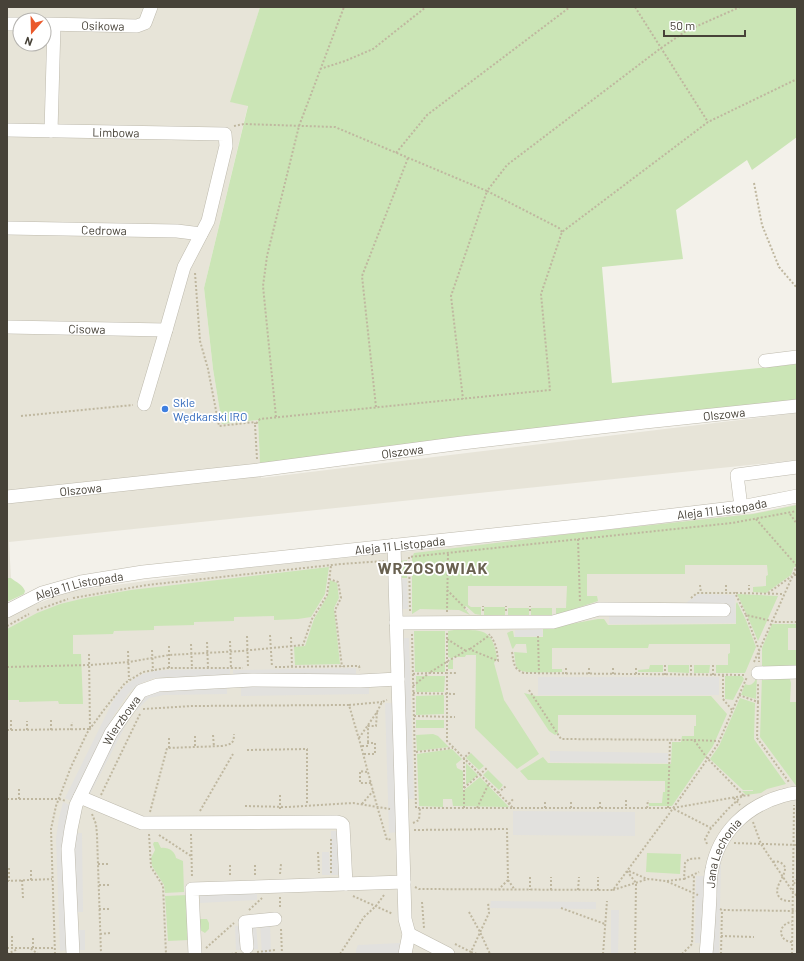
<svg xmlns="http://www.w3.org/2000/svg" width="804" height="961" viewBox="0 0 804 961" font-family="Barlow,sans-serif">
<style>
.residential{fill:#e7e4d8;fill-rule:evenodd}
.green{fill:#cbe5b6}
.parking{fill:#e2e1de}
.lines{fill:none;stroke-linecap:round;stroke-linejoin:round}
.minor-casing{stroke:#bebaad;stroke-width:14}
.path{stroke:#bfb79f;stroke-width:2;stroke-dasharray:2 2;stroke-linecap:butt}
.minor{stroke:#fff;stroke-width:13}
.shop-dot{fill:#3f7fe0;stroke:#fff;stroke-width:1.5}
.labels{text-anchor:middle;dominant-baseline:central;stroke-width:3.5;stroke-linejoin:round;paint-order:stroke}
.street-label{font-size:12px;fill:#474238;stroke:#fff}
.shop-label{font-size:12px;fill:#366cbe;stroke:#fff;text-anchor:start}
.district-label{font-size:16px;font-weight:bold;letter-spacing:1px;fill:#696150;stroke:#fff}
</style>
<rect width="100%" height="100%" fill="#f3f1ea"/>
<path class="residential" d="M7 7H260L231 102 248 105 204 288 213 369 222 423 258 420 261 478 797 413V460L9 542 11 578H7ZM20 20H44V44H20Z
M797 504V954H7V619L23 609 71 591 227 570 412 551 755 513Z"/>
<path class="green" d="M260 7H797V137L752 170 747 160 676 210 683 259 602 267 612 383 797 364V401L260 463 258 420 222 424 213 369 204 288 248 106 230 102Z
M797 505V567H794L791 575 766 593 753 592V587L766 586V576L768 575 767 565H685V574H587V596H597L598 601 556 615V608H566L567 586H468V605L471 607H481V615L475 614 466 606 464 608 470 615 459 610 420 609 412 614V558L414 553 560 535 753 514Z
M407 560V578H401L400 561Z
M329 567 325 594 311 617 298 619 274 620V616L234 617V621L194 622V625L154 626V630L114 631 113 634 73 635V654H81L83 704H59L58 701 19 702V700H7V629L37 613 60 604 85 598 131 590Z
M7 578H11C16 582 23 585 25 591L24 594 7 602Z
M330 580 337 583 339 598 334 608 340 664 295 665 294 647 305 646 314 619 328 595Z
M737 594 778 596 758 641 747 615Z
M737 602 746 620 756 647 745 673H716V665H728V654L730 653V644H649L648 648H552V669H562V672C554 672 520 675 517 668 515 664 515 657 514 652L527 653 526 644H516L513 649 512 648 507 633 511 631H513L514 637H543V629L598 619H604L608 625 736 624V604Z
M484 607H505V615H484Z
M508 608H529V615H508Z
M531 608H552V615H531Z
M772 624H797V628H788V650H797V669L762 670V648Z
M454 630C481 630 493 627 497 659L494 663 504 700 508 706 539 754 517 769 475 728 476 655H466L465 657H453V669H448V665L451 658 448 657V631Z
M414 631H445V672H415Z
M650 665H663V672H638V670L649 669Z
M668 665H689V673L668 672Z
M694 665H710L709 673H694Z
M416 676H445L444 692H416Z
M725 676H742L744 679 733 700 725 699Z
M757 676 756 699 741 695 745 684C752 687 755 682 757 676Z
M762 676H789L791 683 790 702H797V787L760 737Z
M524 693 536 696H711L727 714 713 746 672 806H649V803H662L663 792H665V781L528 780 520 771 543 757 548 763 671 764 672 742H681L682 736H694V726H696V715H558V733L555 735 549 731Z
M444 695V714L416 715V696Z
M740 698 755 703 754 739 786 784 767 789 761 793 746 795 742 791H753V790H743L710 759 719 746Z
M416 720H444V728H416Z
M433 734 438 736 449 747 417 751 416 735Z
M452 749 462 759 456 764 457 768 463 771V791L480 777 509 807 453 806 452 799H443V807L419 806 417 754Z
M471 753 484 766 479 770 466 758Z
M466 763 478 775 466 785Z
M488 770 503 785 499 790 483 775Z
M154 842H158L161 848C168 847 175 851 176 858L183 861 184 892 165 893 164 885 152 866 151 858 155 850 153 844Z
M647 853 681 854 680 874 646 872Z
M187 895 189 940 168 941 165 896Z
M200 919H207L209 923V929L205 933 200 930Z"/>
<path class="parking" d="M401 579H407L408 609H402Z
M698 594 735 595 736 623 609 624V604L683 605Z
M542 629 543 636 515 637V630Z
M402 638H409L414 799H407Z
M356 668V675L233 676V670Z
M230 669V677H171L154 678 142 683 135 687 128 694 114 715 71 801 65 798 112 703 118 693 125 686 134 679 143 674 154 671 167 670Z
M538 677H719V695H538Z
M369 685V694L241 696V687Z
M227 687V694L164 695 149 698 141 706 138 711 135 709 132 713 90 794 86 792 128 711 148 691Z
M385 703H394L398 832 389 833Z
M550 751 668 753V763L550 762Z
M63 802 70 805 64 830 67 950 60 951 56 838 59 818Z
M513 811 635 812V836L513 835Z
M331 831H339L340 875H331Z
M74 833H82L83 912H76Z
M322 852H329L330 875H322Z
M715 862 721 863 719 954H713Z
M696 876H704L702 943H695Z
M257 892V900L200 903V895Z
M491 901 596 902V909L490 908Z
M611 910H619L618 954H611Z
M270 922 271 954H262L260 923Z
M256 925 258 949 236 950 235 926Z
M77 930H85V950H77Z
M401 943 399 954H356V950L358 945Z"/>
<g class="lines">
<g class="minor-casing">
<g id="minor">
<path d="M7 24H20"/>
<path id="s1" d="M44 24 137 26 145 23 151 7"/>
<path id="s2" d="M7 130 225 134 226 146 208 221 184 267 166 330 144 404"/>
<path d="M51 131 54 25"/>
<path id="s3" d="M7 228 177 231 201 234"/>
<path id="s4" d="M7 327 166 330"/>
<path d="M765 361 797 357"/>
<path id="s5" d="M7 497 258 470 462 443 645 422 797 406"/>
<path d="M741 507 737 475 797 467"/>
<path d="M394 545 405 919 409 934 405 954"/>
<path id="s6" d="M7 611 42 593 81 582 143 572 606 523 741 507 797 496"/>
<path d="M396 623 553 622 599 609 724 610"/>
<path d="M758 673 797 672"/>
<path d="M80 797 142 823 337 822 341 823 343 825 346 884"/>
<path d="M409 934 448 954"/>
<path d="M247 947 245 922 275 919"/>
<path id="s7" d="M73 954 68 849 71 829 76 805 111 733 141 691 158 685 252 680 360 681 398 679"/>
<path d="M195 954 192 889 404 882"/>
<path id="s8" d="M706 954C708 935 709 915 710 896 710 887 710 877 712 869 719 832 747 806 782 796 787 795 792 793 797 793"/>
</g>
</g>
<path class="path" d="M635 7 708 122
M320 69 345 61 373 49 426 7
M234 126 244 124 335 127 487 191 451 296 463 399
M396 153 427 115 570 7
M754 183 762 225 779 267 797 288
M562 232 559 228 487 191 507 165 661 48 686 31 740 7
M195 273 200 341 208 369 219 426 255 422V424
M376 407 362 276 408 158
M21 416 133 405
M276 417 263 286 267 256 299 126 344 7
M257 459 255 425 260 419 550 390 541 294 562 232 708 122 797 79
M790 514 797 524
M756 519 797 566
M578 539 580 603
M797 565 793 575H797
M329 579 338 582 341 598 335 610 342 667
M700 585 701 593
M726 585V593
M447 590 467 610
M736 593 784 594
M768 593 792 576
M749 594V585
M73 598 147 585 341 564 384 561
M691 598 697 593H735L746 615 776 622H797
M37 610 68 599
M410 611 409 557 732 523 797 511
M483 611V606
M506 611V606
M530 611V606
M447 612 448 553
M746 615 759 650V662
M7 626 29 614
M447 633V673H429L448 661 469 649 498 661C497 649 496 643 489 634
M412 634 416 808H513L447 741V673H456
M270 635 272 667
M247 636 248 667
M538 636 539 674
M291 637 292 667
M447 639 466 651
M230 641 231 668
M207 642 208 668
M191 644 192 668
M470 649 490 635
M152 650 153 671
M128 651 129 680
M512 652C514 663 513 669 524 673L746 675
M754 662 793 575 797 572
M7 667 90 665 129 662 169 655 241 651 303 645 312 619 327 595 331 566
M275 667 359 666 360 670
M169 668V645
M589 668V674
M636 668V674
M413 674 428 673
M566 674V668
M613 674V668
M665 675V664
M691 675V664
M713 675V664
M723 675V699L732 710
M413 686 429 673
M529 690 561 739 694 740 707 758 744 796
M413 693 455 694
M739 695 758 702V684
M758 702 757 738 789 782
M349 705 382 702
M143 709 191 706 349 705 361 746 377 806 387 840 391 839
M377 712 382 702 387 700
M414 716 455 717
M7 730 90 729 89 654
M11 730V719
M27 730V721
M51 730V720
M71 730 72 722
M213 735 214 747
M195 736V747
M169 738V748
M359 738 377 712 376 726H368V743
M694 740 719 741
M362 746H368V743H375V754H363
M247 750 307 749V805
M416 752 453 748
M367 772 360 771V783H371
M464 788 487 768
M498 793 506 786
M101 795 140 714
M280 795V811
M734 798 740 805
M7 799H59L66 801
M19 799V787
M626 800V808
M362 804 373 791
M509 804 514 798
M245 806 287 807 353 803 390 809
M464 808V758L471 751
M477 808 489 783
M513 808H673L742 796
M545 808V800
M571 808V800
M600 808V800
M647 808 648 800
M668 808 670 740
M674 809 711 828
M200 811 233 754
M150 812 167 748 222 746C231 744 234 744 234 734
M92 814 96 824 97 835 101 954
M753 822 761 844 793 892 797 896
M413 823 419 820 420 808
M414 830 507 829 508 880 499 889
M149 834 151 867 163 886 166 954
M191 834 192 878
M159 835 191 856
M331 839V873
M734 843 797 845
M707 844 705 839 711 828 728 809 742 796 751 795
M318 852 319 873
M773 862C777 860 783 863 785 867 786 878 771 888 780 898 783 901 788 901 792 901
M98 864H108
M230 865V876
M9 868V881
M31 870V880
M627 871 636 883 635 954
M629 871 647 879
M280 874 281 864
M255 875V864
M530 877V890
M684 879 699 872
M22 880 23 898
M508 880 515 890
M7 881 52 879
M667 881 684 879 685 863 689 859 702 858
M794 884 797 879
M99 885H109
M415 887 419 889 613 890 669 814 718 744 747 677
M551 890V877
M578 890 579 877
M598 890V877
M613 890 648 879 666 881 698 895
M353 896 393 914
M280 897V909
M422 902 424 928
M561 908 605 924
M99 909H110
M720 909 722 910 797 911
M249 910 262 898
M469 912 480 932 490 954
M281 929 282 954
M100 934 110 933
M12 936V948
M721 936 754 937
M33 938V948
M792 942C777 941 778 923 792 922
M455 944 471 952 489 913 488 902
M7 948H30L38 954
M31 948H55
M206 948 234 923
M257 952 276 950
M471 952 477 954
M7 954 18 949
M55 954 51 829 56 806 71 767 87 733 103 711 125 683 143 672 166 668H243
M231 954 237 953
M340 954 364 917 376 906 384 895
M603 954 607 901
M682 954 692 944 694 875
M721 954 722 910
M792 954 794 805"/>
<use href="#minor" class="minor"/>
</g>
<circle class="shop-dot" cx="165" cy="409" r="4"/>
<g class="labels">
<g class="street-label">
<text stroke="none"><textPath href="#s1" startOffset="59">Osikowa</textPath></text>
<text stroke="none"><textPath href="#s2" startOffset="109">Limbowa</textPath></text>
<text stroke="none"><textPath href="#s3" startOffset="97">Cedrowa</textPath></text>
<text stroke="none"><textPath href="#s4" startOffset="80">Cisowa</textPath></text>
<text stroke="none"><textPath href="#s5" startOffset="722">Olszowa</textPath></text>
<text stroke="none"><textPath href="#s5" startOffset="398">Olszowa</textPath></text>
<text stroke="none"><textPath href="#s5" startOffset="74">Olszowa</textPath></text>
<text stroke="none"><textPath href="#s6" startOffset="725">Aleja 11 Listopada</textPath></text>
<text stroke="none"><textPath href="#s6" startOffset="401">Aleja 11 Listopada</textPath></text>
<text stroke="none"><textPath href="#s6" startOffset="77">Aleja 11 Listopada</textPath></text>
<text stroke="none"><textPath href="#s7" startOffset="246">Wierzbowa</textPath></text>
<text stroke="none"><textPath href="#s8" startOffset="104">Jana Lechonia</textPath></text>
</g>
<g class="shop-label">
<text x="173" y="402">Skle<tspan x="173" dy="14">Wędkarski IRO</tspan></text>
</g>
<g class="district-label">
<text x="433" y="567">WRZOSOWIAK</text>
</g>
</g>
<rect width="804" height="961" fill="none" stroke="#474238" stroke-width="16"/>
<g transform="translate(32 32) rotate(200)"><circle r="19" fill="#ffffff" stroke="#b5b3af"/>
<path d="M0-3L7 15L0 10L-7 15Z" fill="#ea582a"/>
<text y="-6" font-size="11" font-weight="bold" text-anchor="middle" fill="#474238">N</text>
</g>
<path d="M664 30v6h81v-6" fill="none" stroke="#474238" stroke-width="2"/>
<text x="670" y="30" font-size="12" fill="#474238" stroke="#ffffff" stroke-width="3" paint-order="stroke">50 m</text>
</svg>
